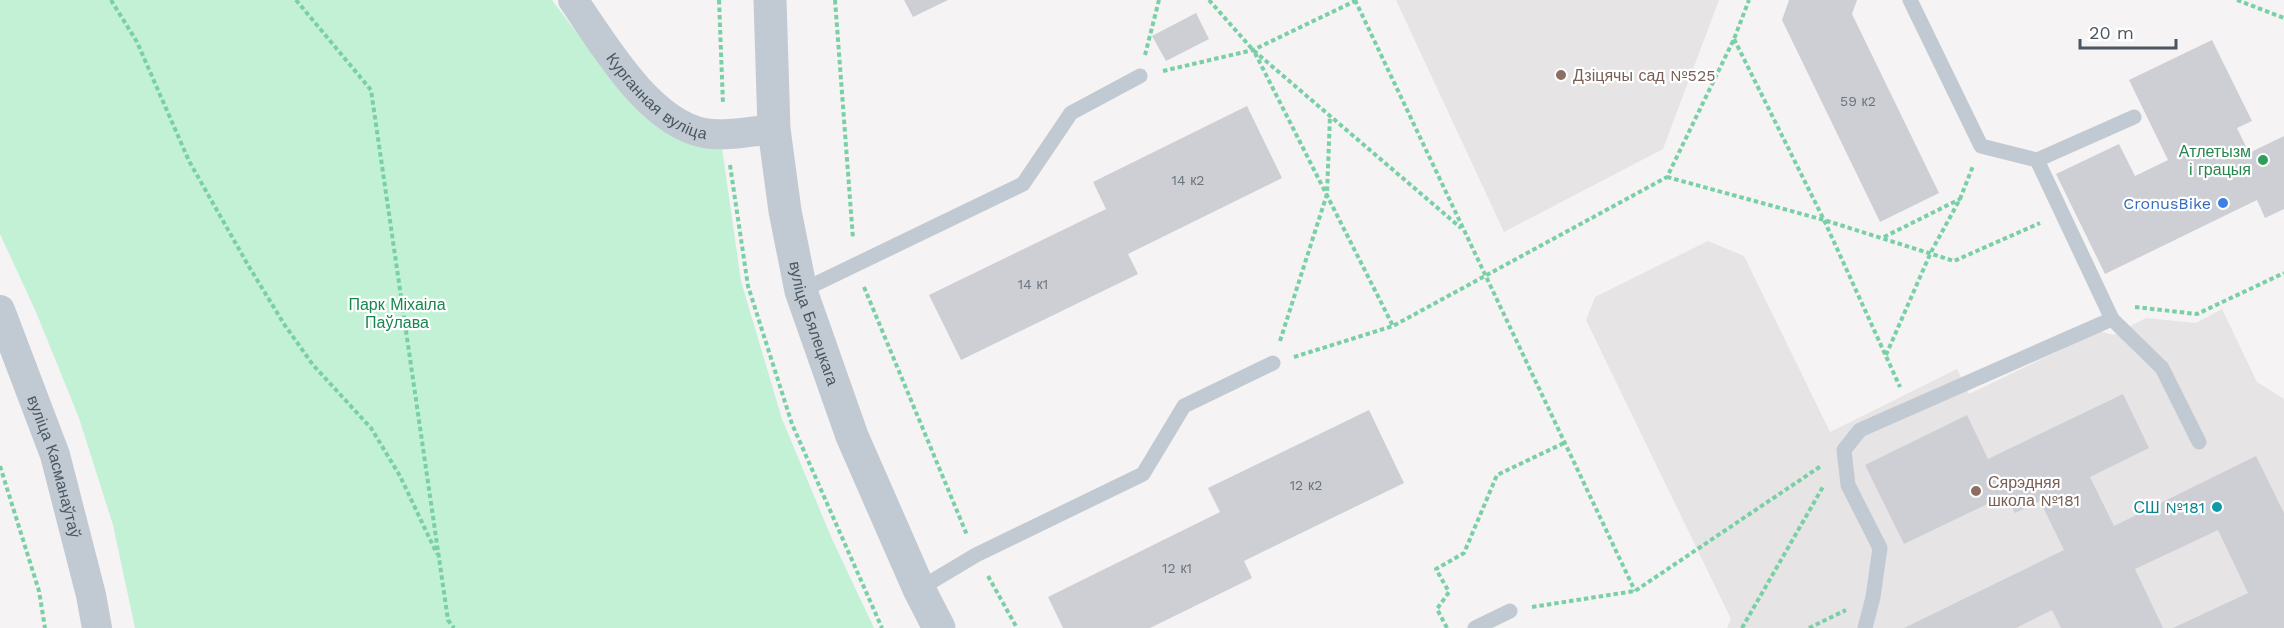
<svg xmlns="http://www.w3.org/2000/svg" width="2284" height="628" viewBox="0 0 2284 628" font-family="'Work Sans',sans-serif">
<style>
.education{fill:#e6e4e5}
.green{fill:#c3f1d5}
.building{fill:#cdcfd5}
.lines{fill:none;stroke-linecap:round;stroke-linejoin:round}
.path{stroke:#7ad0a6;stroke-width:4;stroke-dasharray:4.5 3;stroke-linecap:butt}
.service{stroke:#c1cad2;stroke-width:15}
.minor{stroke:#c1cad2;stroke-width:30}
.tertiary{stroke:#c1cad2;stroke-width:33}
.education-dot{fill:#8d6e63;stroke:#fff;stroke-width:2}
.leisure-dot{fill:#2e9e5b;stroke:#fff;stroke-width:2}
.shop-dot{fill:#3f7fe0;stroke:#fff;stroke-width:2}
.culture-dot{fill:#0f9aa8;stroke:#fff;stroke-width:2}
.labels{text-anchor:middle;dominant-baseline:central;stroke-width:4.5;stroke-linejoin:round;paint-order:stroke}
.number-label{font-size:14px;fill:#6b747e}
.education-label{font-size:16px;fill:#785e54;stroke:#fff;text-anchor:start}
.street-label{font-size:16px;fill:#4a5661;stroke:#fff}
.leisure-label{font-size:16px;fill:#27864d;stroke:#fff;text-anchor:end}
.shop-label{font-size:16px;fill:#366cbe;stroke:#fff;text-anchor:end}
.park-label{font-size:16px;fill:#17864f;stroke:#fff}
.culture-label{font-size:16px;fill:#0d838f;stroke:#fff;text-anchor:end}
</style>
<rect width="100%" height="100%" fill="#f5f3f3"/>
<path class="education" d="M1396 0H1719L1663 149 1504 232Z
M1708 241 1744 256 1830 432 1957 369 1969 394 2100 331 2113 335 2146 318 2196 323 2222 309 2257 382 2284 399V628H1727L1731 619 1586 320 1595 297Z"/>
<path class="green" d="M0 0H552L627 99 654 121 722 148 741 281 782 419 832 539 874 628H135L113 525 79 418 36 312 0 234Z"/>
<path class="building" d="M904 0H948L913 17Z
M1789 0H1857L1852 14 1939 193 1880 222 1782 20Z
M1196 13 1209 39 1166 61 1152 36Z
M2212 40 2252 121 2237 128 2249 153 2284 136V209L2265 218 2257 200 2105 274 2056 174 2119 144 2135 176 2168 160 2129 80Z
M1247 106 1282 178 1128 254 1138 274 961 360 929 295 1106 209 1093 182Z
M2123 394 2149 448 2090 477 2114 526 2256 456 2284 513V628H2173L2248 593 2218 530 2135 569 2163 628H2061L2052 610 2016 628H1904L2064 550 2040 501 2015 513 2006 495 1904 544 1865 465 1967 415 1988 459Z
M1369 410 1404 483 1244 561 1252 578 1150 628H1063L1048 597 1220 512 1208 488Z"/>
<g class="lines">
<path class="path" d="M111 0 137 42 189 161 248 265 284 324 313 365 371 428 400 476 437 554
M296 0 371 90 448 620 454 628
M719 0 723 104
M835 0 853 239
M1209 0 1253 50 1461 228
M1355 0 1635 591
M2237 0 2284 18
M1734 39 1824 220 1900 387
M1255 53 1393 326
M1145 55 1159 0
M1163 71 1253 50 1355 1
M730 165 748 286 792 424 882 628
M1667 177 1824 220 1954 261 2040 223
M1884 237 1960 199
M864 287 967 535
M2135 307 2197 314 2284 273
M1280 341 1327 194 1330 116
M1886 355 1931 252 1960 199 1973 166
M1294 357 1393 326 1667 177 1734 39 1749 0
M0 466 39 591 45 628
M988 576 1017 628
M1532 607 1635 591 1821 466
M1447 628 1437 609 1449 592 1436 569 1464 553 1497 475 1564 443
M1742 628 1824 485
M1809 628 1846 610"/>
<path class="service" d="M1910 0 1981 146 2037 160 2134 117
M2037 160 2112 319 2162 368 2199 442
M801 291 1023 184 1071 113 1140 76
M919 589 976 555 1143 474 1184 406 1273 363
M1475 628 1510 611
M1865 628 1873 597 1880 548 1848 485 1844 450 1860 430 2112 319"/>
<g class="minor">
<path id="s1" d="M573 0C603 43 648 122 704 133 726 137 751 131 774 129"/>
<path id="s2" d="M0 310 55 455 91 595 97 628"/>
</g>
<path class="tertiary" id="s3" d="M770 0 774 129 785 211 801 291 852 436 919 589 939 628"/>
</g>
<g class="education-dot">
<circle cx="1561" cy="75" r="6"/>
<circle cx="1976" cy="491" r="6"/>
</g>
<circle class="leisure-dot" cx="2263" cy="160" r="6"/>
<circle class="shop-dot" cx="2223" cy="203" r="6"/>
<circle class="culture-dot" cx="2217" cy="507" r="6"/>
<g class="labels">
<g class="number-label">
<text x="1858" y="101">59 к2</text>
<text x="1188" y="180">14 к2</text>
<text x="1033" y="284">14 к1</text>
<text x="1306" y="485">12 к2</text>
<text x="1177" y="568">12 к1</text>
</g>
<g class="education-label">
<text x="1573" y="75">Дзіцячы сад №525</text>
<text x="1988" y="482">Сярэдняя<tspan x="1988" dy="18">школа №181</tspan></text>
</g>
<g class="street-label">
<text stroke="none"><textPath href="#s1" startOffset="130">Курганная вуліца</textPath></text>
<text stroke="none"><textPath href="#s3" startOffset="328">вуліца Бялецкага</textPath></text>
<text stroke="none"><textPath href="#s2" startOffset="166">вуліца Касманаўтаў</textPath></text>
</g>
<g class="leisure-label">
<text x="2251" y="151">Атлетызм<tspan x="2251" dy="18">і грацыя</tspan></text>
</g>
<g class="shop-label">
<text x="2211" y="203">CronusBike</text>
</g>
<g class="park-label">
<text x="397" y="304">Парк Міхаіла<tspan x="397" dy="18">Паўлава</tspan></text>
</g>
<g class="culture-label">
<text x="2205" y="507">СШ №181</text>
</g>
</g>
<path d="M2080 39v9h96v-9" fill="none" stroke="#4a5661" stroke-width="3"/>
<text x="2089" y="39" font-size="18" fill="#4a5661" stroke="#ffffff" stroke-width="4.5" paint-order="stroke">20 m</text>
</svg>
